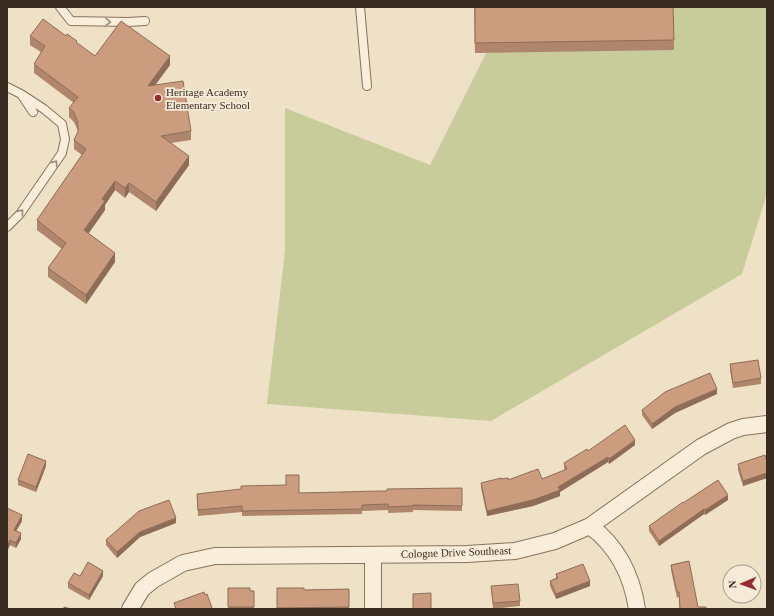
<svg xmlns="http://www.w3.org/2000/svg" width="774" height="616" viewBox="0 0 774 616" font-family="'Times New Roman',serif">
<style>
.green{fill:#c7cc9a}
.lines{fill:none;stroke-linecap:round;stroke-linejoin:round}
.service-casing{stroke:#89735c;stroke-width:10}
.minor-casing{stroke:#89735c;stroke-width:18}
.service{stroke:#f8eed9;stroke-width:8}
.minor{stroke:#f8eed9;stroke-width:16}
.wall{fill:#af866c}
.shaded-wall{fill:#8e6d58}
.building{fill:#cb9c7d;stroke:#8e6d58}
.oneway{stroke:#988c7c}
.poi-dot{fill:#972d30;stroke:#f5ebd6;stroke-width:1.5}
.labels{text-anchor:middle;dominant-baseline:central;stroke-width:3.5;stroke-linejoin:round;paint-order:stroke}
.poi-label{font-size:11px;fill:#392b1f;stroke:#f5ebd6;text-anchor:start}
.street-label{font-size:11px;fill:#392b1f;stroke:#f5ebd6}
</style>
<rect width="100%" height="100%" fill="#eee1c6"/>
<path class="green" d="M495 7H767V193L742 274 491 421 267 404 285 251V108L430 165 499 27Z"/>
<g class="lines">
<g class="service-casing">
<path id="service" d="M60 7 71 21 128 22 145 21
M360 7 367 86
M7 87 21 94 33 112
M7 227 20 214 62 153 65 139 62 124 44 109 21 94"/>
</g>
<g class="minor-casing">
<path id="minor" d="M590 526C617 546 632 576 637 609
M373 555V609
M130 609 142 589 153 580 183 563 215 556 467 554 515 551 555 541 590 526 701 447 731 431 743 427 767 424"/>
</g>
<use href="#service" class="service"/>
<use href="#minor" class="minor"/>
</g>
<path class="wall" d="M474 7H673L674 50 475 53Z
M30 36H66L95 56 170 65 155 85 191 131V140L171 143 189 165 156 211 129 192 125 198 115 190 105 205V210L88 234 115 262 86 304 48 277V268L62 249 37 230V220L82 155 74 149V140L78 131 74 122 69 117V108L74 103 34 73V64L41 52 30 45Z
M730 364 761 378V384L733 388 730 370Z
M717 394 675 413 652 429 642 415V410Z
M635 445 609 464 608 462 560 492V496L533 506 487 516 481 488V483L501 479 508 480 542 479 565 470 564 468V463L588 451Z
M767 462V478L743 486 738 470V464Z
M46 466 36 492 18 485V480Z
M299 493 462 506V511L413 510V512L388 513V510L362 511V514L242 516V512L198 516 197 494Z
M728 500 705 515 704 514 659 546 649 531V526L683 503Z
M7 508 22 521 16 531 21 539 16 548 10 545 7 551Z
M176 523 140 537 117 558 106 545V540Z
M689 561 679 609V597L677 598 671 570V565Z
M556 574 590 586 556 599 550 586V581L556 578Z
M80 576H103L89 600 68 588V583Z
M491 586 520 601V606L493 609Z
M228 588 254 591V609H228Z
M277 588 304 590 349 589V609H277Z"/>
<path class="shaded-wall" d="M170 56V65L148 95V86Z
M189 156V165L156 211V202Z
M115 181V190L105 205V210L84 240V230L102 199Z
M129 183V192L125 198V188Z
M115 253V262L86 304V295Z
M717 389V394L675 413 652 429V424L675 407Z
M635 440V445L609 464V459Z
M608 457V462L560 492V496L533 506 487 516V511L558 487Z
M46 461V466L36 492V487Z
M767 473V478L743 486V481Z
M728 495V500L705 515V510Z
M704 509V514L659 546V541Z
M22 515V521L14 535V530Z
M176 518V523L140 537 117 558V552L140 532Z
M21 533V539L16 548V543Z
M10 540V545L7 551V546Z
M103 571V576L89 600V595Z
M590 581V586L556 599V594Z"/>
<path class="building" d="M475 7H673L674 40 475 43Z
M43 19 66 36 67 34 77 41 76 42 95 56 121 21 170 56 148 86 183 81 191 131 161 136 189 156 156 202 129 183 125 188 115 181 102 199 105 201 84 230 115 253 86 295 48 268 66 243 37 220 86 149 74 140 78 132V126L77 120 74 112 69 108 78 97 34 64 45 46 30 36Z
M758 360 761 378 733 383 730 364Z
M710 373 717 389 675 407 652 424 642 410 665 392Z
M625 425 635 440 609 459 608 457 558 487 560 490 533 500 487 511 481 483 501 478V479L508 478V480L538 469 542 479 567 469 564 463 587 449 588 451Z
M28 454 46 461 36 487 18 480Z
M765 455 767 462V473L743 481 738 464Z
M286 475H299V493L380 491H387V489L462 488V506L413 505V506L388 507V504L362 505V509L242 511V506L198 510 197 494 241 489V486L286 485Z
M718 480 728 495 705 510 704 509 659 541 649 526 683 502V503Z
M169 500 176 518 140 532 117 552 106 540 139 511Z
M7 508 22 515 14 530 21 533 16 543 10 540 7 546Z
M689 561 698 607H706V609H680L679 592H677L671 565Z
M88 562 103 571 89 595 68 583 74 573 80 576Z
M583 564 590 581 556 594 550 581 558 578 556 574Z
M518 584 520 601 493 603 491 586Z
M228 588H250V591H254V607H228Z
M277 588H304V590L349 589V607L277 608Z
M204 592 205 595 207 594 212 608 208 609H176L174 603Z
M431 593V609H413V594Z
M64 607 71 609H64Z"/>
<defs><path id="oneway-chevron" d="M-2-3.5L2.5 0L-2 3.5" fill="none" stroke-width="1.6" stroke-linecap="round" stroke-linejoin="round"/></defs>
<g class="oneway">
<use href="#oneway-chevron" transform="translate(108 22) rotate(1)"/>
<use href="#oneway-chevron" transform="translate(55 163) rotate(-55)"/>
<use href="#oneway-chevron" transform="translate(21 212) rotate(-51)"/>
</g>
<circle class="poi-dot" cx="158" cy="98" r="4"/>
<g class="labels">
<g class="poi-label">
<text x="166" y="92">Heritage Academy<tspan x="166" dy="13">Elementary School</tspan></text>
</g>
<g class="street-label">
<text transform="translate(456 552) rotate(-2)">Cologne Drive Southeast</text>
</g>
</g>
<rect width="774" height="616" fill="none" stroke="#392b1f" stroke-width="16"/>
<g transform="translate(742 584) rotate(268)"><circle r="19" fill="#f5ebd6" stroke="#aa9e8d"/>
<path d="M0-3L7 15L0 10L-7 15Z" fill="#972d30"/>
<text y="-6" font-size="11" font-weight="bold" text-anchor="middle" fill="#392b1f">N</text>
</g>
</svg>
